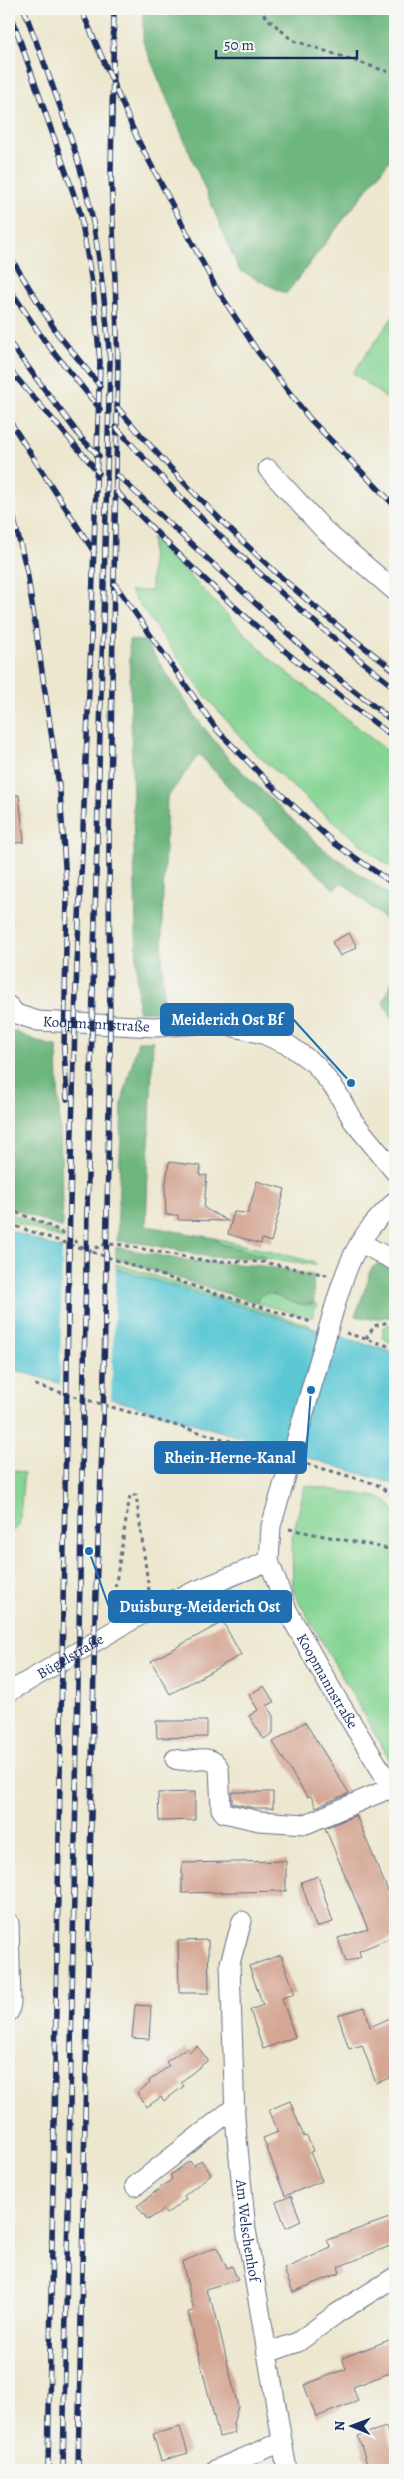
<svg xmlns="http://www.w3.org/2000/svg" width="404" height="2479" viewBox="0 0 404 2479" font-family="Alegreya,serif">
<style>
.green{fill:#87d594;stroke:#518279}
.forest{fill:#6db67e;stroke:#44726e}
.water{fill:#5cc8d4;stroke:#3c7c99}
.pier{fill:#ece7ce}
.building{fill:#d4a693}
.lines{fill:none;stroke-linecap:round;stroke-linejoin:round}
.minor-casing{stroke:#646f85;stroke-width:21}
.path{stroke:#646f85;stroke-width:3;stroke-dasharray:4 4;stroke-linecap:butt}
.minor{stroke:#fff;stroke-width:19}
.rail-casing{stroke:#1b2f5e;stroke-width:5.5}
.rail{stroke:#f6f6f2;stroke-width:4;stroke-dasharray:11;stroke-linecap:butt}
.minor-bridge-casing{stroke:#646f85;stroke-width:21;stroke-linecap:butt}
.minor-bridge{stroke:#fff;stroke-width:19}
.labels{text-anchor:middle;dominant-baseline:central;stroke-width:4;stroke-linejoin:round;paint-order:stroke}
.street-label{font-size:15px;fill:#1b2f5e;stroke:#f6f6f2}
.leader{fill:none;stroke:#1f6fb2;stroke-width:2}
.callout-dot{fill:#1f6fb2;stroke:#f6f6f2;stroke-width:2}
.callout{fill:#1f6fb2;stroke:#1f6fb2;stroke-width:2}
.callout-label{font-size:16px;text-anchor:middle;font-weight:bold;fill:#fff}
</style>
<rect width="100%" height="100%" fill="#f6f6f2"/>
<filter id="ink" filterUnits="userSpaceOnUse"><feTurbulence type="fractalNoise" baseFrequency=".02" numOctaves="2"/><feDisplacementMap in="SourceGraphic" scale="10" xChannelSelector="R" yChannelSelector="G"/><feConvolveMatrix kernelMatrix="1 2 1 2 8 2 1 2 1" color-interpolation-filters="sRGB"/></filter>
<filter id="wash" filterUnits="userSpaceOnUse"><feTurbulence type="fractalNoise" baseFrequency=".0096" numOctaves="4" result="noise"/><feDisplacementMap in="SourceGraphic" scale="20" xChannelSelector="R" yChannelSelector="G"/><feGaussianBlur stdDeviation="1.12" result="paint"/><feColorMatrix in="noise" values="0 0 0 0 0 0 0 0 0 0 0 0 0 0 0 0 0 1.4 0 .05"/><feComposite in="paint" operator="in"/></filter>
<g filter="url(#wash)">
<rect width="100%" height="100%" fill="#ece7ce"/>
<path class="green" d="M395 314V405L353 373Z
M152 537 269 658 395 757V869L379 859 312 804 250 748 204 694 130 591H151Z
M9 1213 59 1234 62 1235V1239L9 1220Z
M214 1238 314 1262 316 1265 265 1258 264 1256 221 1244Z
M116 1264 310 1325 309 1328 116 1269Z
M264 1293H272L304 1305 317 1304 312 1318 257 1303 259 1297Z
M387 1325H393L395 1345 383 1338V1328Z
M9 1469 24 1473 19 1526 9 1533Z
M305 1485 382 1498 395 1510V1769L293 1591 292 1539Z"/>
<path class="forest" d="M143 9H395V153L286 294 239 270 143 42Z
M129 640 145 641 197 719 229 759 321 847 395 899V928L342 882 334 889 241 801 199 754 167 798 162 919 163 1012 138 1011Z
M395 975V1022L383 1002Z
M11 1030 42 1043 57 1046C58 1107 63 1167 62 1228L9 1207V1034Z
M138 1041H153L146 1226 214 1238 221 1244 265 1256V1258L209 1257 148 1244 117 1241 122 1102Z
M116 1247 182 1260 263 1266 313 1275 314 1303C287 1308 286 1294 264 1293L259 1297 257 1303 116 1259Z
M377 1264 395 1268V1316L372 1319 355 1316 369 1278 368 1277 371 1269Z"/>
<path class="water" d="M9 1230 116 1269 395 1353V1486L392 1483 9 1368Z"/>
<path class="pier" d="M62 1248 116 1266 111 1400 60 1385Z"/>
<g id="blocks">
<path class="building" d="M9 795H19L24 842 9 844Z
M349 933 357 947 340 956 332 942Z
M169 1162 201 1166 200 1176 207 1175 204 1208 228 1221 178 1220V1215H166L165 1188Z
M257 1181 285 1189 271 1242 262 1239 261 1244 228 1234 234 1212 248 1213Z
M223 1622 241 1655 170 1694 151 1661Z
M264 1686 274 1702 267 1706 273 1716V1733L264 1739 249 1716 258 1710 249 1695Z
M156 1721H207V1737L157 1738Z
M305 1722 349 1793 316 1807 311 1796 307 1797 273 1742Z
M195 1792V1820L159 1821 158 1793Z
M232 1792H273V1808H253L232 1803Z
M356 1815 395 1908V1936L359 1951 361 1957 346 1962 338 1938 368 1929 325 1828Z
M286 1861V1891L182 1893V1863Z
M318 1876 333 1922 316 1927 301 1882Z
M208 1940 209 1993H179L178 1941Z
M281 1955 295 1994 282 1998 295 2037 263 2049 250 2010 263 2005 249 1966Z
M135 2005 151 2006 149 2039 132 2038Z
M365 2007 370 2027 395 2016V2076L376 2083 362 2045 349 2049 338 2015Z
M197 2046 208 2060 181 2082 184 2086 164 2101 161 2097 147 2107 137 2093 150 2083 149 2081 169 2066 166 2062 186 2048 189 2052Z
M290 2101 304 2137 307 2136 313 2151 310 2152 322 2181 285 2196 263 2138 278 2132 269 2110Z
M201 2160 211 2174 184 2196 186 2199 166 2214 163 2210 148 2220 137 2206 172 2179 170 2175 190 2161 193 2166Z
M291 2196 301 2221 286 2228 276 2202Z
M395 2216V2244L338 2267 340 2273 293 2292 284 2269 331 2248 327 2240Z
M217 2247 227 2268 232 2266 238 2280 205 2289 215 2311 238 2407 233 2424 235 2433 219 2437 188 2312 194 2311 182 2262Z
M392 2339 395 2350V2371L353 2387 358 2401 316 2417 304 2385 346 2369 342 2358Z
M180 2427 188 2453 161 2461 153 2434Z
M386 2427 395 2454V2470H369L358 2436Z"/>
</g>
</g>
<g filter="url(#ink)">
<use href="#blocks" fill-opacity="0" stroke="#646f85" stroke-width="1"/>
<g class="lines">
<g class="minor-casing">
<g id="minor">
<path d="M268 469 325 531 395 591"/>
<path id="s1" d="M9 1006 16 1014 38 1021 155 1027 200 1024 231 1026 263 1034 290 1046 316 1065 337 1092 353 1121 395 1172"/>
<path d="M361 1243 395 1261"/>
<path d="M334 1309C342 1282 352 1249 371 1227 378 1218 387 1210 395 1201"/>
<path id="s2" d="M286 1476 271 1526 269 1561 287 1610 334 1694 395 1793"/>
<path id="s3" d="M9 1692 151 1609 269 1561"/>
<path d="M175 1759C190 1765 210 1750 219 1768L221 1809 224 1813 259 1821 306 1824 393 1787"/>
<path id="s4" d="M242 1921 230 1963 235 2118 246 2229 287 2470"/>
<path d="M9 1923 11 2003 9 2012"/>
<path d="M135 2186 235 2107"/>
<path d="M267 2353 298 2342 336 2314 395 2277"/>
<path d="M215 2470 282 2442"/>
</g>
</g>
<path class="path" d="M257 9 292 40 395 74
M9 1210C36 1220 64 1229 85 1250
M9 1224 214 1293 311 1322
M88 1252 102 1245 117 1244 207 1261 263 1262 327 1275
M346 1333 395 1348
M366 1339 374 1326 395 1320
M35 1385 275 1454
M307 1464 376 1484 395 1497
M289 1529 395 1550
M114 1595 130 1495H136L149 1591"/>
<use href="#minor" class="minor"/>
<g class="rail-casing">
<path id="rail" d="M9 9 80 212 93 289 100 362 90 668 76 989 70 1202 48 2470
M24 9C48 75 76 142 91 212 101 262 106 312 110 363L87 1213 63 2470
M81 9 137 138 215 286 258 352 310 419 395 506
M9 255 57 333 100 386
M9 288 44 340 100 409
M9 342 82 439 99 456
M9 369 99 473
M117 407C198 504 294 595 395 671
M9 420 94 552
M116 427C200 523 295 609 395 688
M116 474 323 666 395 723
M116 491C202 581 295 665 395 738
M9 500 27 571 60 792 67 896 64 1050 67 1099
M114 583 217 730 272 786 334 843 395 885
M78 2470 95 1616 103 1426 110 1054 109 848 118 363 111 171 114 9"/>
</g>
<use href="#rail" class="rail"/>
<g class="minor-bridge-casing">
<path id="minor-bridge" d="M286 1476 334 1309"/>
</g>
<use href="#minor-bridge" class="minor-bridge"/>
</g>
</g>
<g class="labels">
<g class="street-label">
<text stroke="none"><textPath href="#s1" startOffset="92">Koopmannstraße</textPath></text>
<text stroke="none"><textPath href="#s3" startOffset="71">Bügelstraße</textPath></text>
<text stroke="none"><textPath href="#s2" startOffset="221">Koopmannstraße</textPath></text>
<text stroke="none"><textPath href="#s4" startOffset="312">Am Welschenhof</textPath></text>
</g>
</g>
<path class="leader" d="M351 1083L293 1019M311 1390L306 1457M89 1551L109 1607"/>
<g class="callout-dot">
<circle cx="351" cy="1083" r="5"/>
<circle cx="311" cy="1390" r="5"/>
<circle cx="89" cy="1551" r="5"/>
</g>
<g class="callout">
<rect x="161" y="1004" width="132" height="31" rx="5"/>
<rect x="155" y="1442" width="151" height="31" rx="5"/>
<rect x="109" y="1591" width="182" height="31" rx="5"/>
</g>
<g class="callout-label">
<text x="227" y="1025">Meiderich Ost Bf</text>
<text x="230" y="1463">Rhein-Herne-Kanal</text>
<text x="200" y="1612">Duisburg-Meiderich Ost</text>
</g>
<rect width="404" height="2479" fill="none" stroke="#f6f6f2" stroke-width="30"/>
<g transform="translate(352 2426) rotate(271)" stroke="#f6f6f2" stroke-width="4" paint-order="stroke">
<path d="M0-4L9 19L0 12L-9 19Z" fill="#1b2f5e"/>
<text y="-8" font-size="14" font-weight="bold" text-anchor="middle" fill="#1b2f5e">N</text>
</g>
<path d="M216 50v8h141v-8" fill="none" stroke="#1b2f5e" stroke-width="2.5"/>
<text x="224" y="50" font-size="15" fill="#1b2f5e" stroke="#f6f6f2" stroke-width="4" paint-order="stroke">50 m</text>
</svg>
